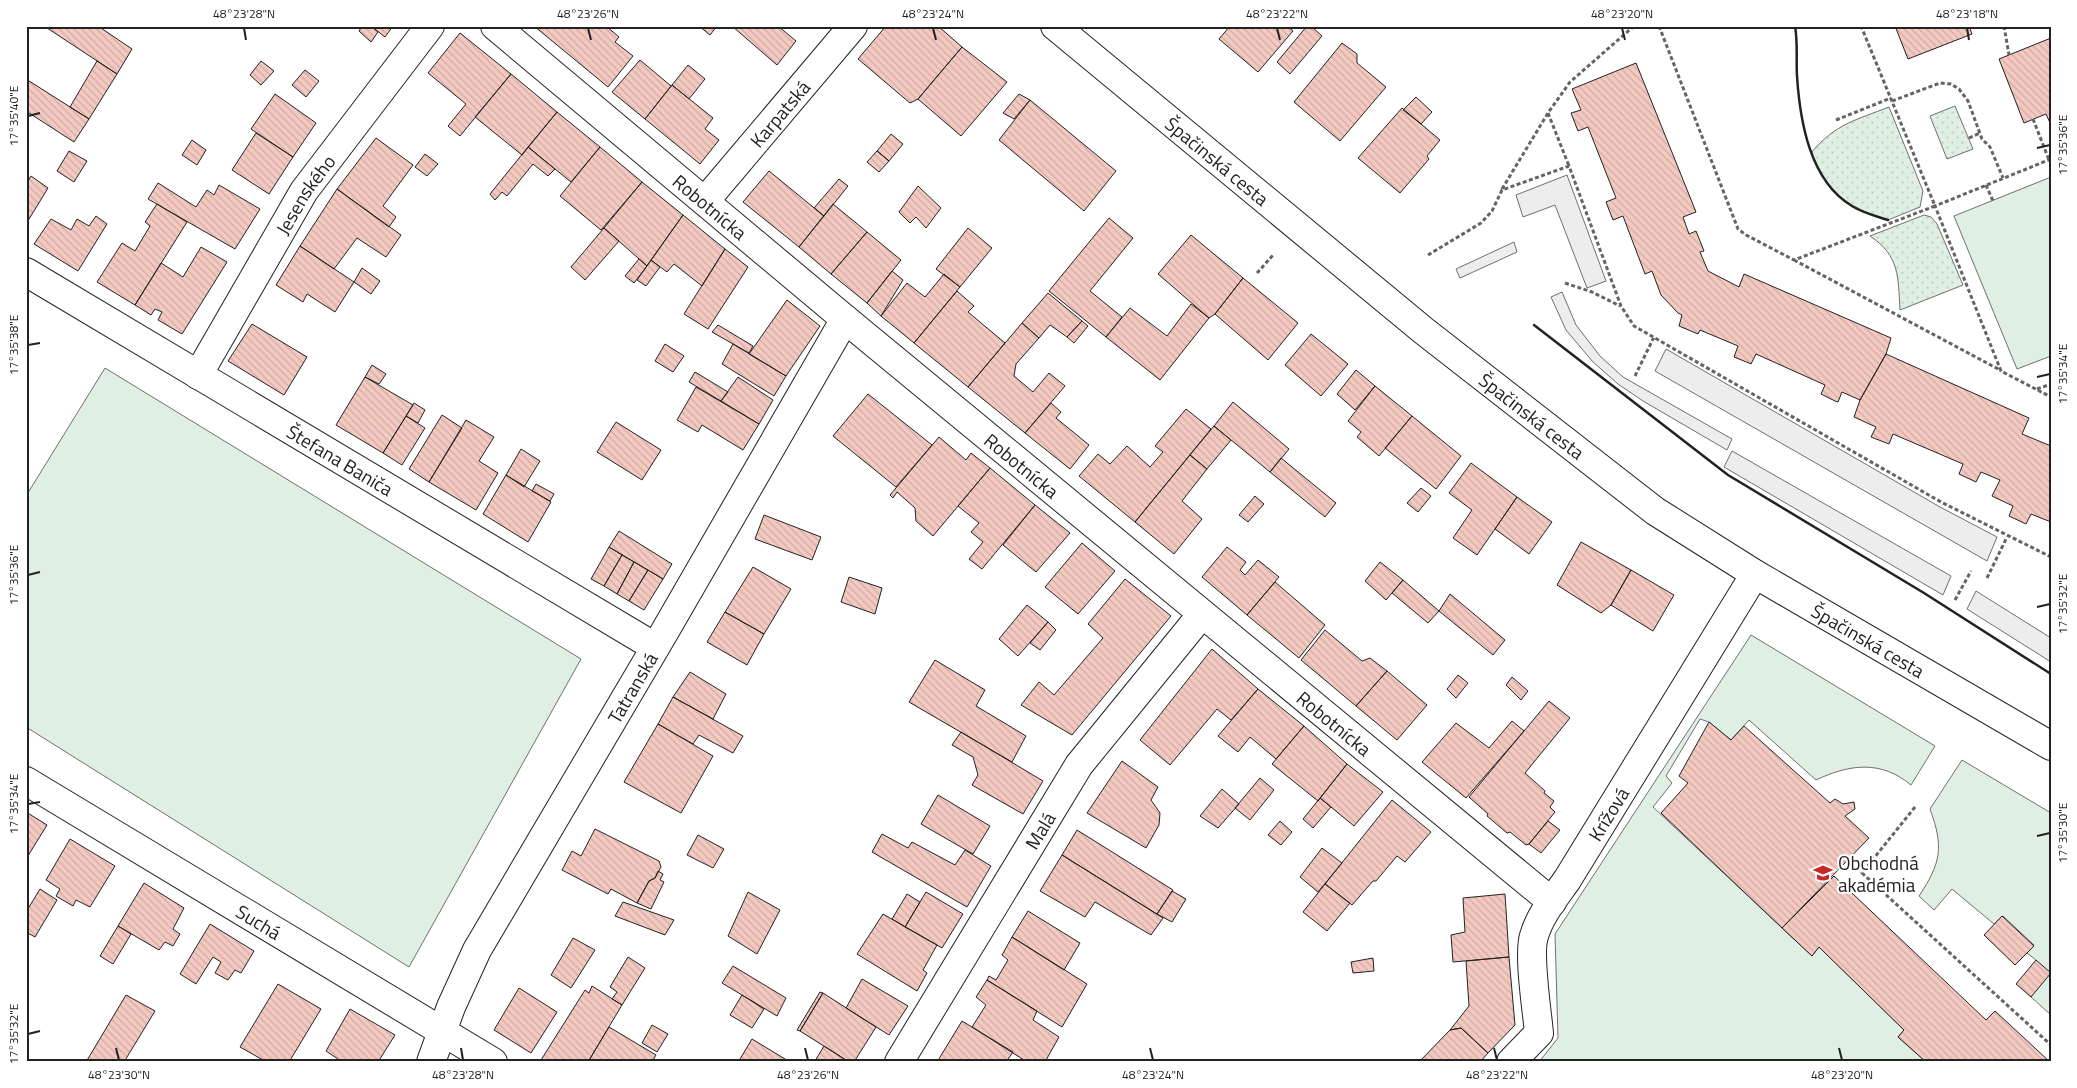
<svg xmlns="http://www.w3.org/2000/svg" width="2077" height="1088" viewBox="0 0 2077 1088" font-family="'Titillium Web',sans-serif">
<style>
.green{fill:#e0efe3;stroke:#6f6f6f}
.park{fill:url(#park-dots);stroke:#6f6f6f}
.parking{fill:#ededed;stroke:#6f6f6f}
.building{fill:url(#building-back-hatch);stroke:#222}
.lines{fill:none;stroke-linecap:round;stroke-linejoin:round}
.minor-casing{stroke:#222;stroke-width:30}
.tertiary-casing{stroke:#222;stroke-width:30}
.path{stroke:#646464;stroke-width:3;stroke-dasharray:4 2.5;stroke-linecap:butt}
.minor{stroke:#fff;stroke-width:28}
.tertiary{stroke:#fff;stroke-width:28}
.wall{stroke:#222;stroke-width:2.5}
.ticks{fill:none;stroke:#222;stroke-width:2}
.labels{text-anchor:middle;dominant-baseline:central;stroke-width:4;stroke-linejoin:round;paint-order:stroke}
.street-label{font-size:19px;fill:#222;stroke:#fff}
.poi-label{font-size:19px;fill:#222;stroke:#fff;text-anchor:start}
.neatline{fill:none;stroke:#222;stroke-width:2}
.ticks-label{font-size:12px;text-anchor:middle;fill:#222}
</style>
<defs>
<pattern id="park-dots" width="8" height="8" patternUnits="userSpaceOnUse" patternTransform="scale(1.25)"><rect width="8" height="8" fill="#e0efe3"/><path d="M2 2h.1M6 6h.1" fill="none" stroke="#c0cdc2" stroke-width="1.8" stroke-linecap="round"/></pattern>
<pattern id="building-back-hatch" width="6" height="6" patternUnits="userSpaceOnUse" patternTransform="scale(1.25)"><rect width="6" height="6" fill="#f3c9c0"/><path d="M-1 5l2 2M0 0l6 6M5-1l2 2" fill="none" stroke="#d0aca5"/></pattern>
</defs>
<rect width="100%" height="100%" fill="#fff"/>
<path class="green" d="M2051 177V356L2017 369 1954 216Z
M105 368 581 659 409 967 26 727V496Z
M1751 635 1935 746 1911 785C1881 760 1850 764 1816 780L1749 720 1731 740 1709 722 1700 719 1666 776 1672 783 1653 807 1812 956 1819 947 1904 1030 1898 1037 1926 1062H1539L1558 1038 1555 934Z
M1962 760 2051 813V1015L2031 997 2036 960 2027 953 2034 945 2003 916 1994 924 1952 889 1934 910 1919 896C1941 863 1944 847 1930 809Z"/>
<path class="park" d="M1955 106 1973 149 1947 159 1930 116Z
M1889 107 1923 191 1920 207 1888 220C1844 206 1830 195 1811 153 1835 124 1856 120 1889 107Z
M1924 215 1931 217 1937 224 1963 285 1900 310C1898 277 1900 256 1870 236Z"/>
<path class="parking" d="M1567 175 1606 281 1587 288 1555 205 1523 217 1516 195Z
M1514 242 1517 252 1460 278 1456 269Z
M1562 292 1576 325 1600 356 1623 377 1732 439 1727 450 1643 401 1618 384 1593 362 1566 330 1551 297Z
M1666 349 1940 507 1997 537 1987 561 1655 371Z
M1732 451 1951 576 1943 595 1724 467Z
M1976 591 2051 638V662L1967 609Z"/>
<path class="building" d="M44 26H98L132 49 117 74Z
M362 26H371L378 32 371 42 359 31Z
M371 26H393L385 37Z
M534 26H606L619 37 615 42 633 56 608 87Z
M699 26H717L710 35Z
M732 26H778L796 41 777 65Z
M886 26H938L962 47 918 99 910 103 858 59Z
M1230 26H1287L1293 31 1258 72 1219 39Z
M1307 26H1311L1322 36 1290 74 1277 62Z
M1895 26H1969L1972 34 1908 59Z
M460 33 511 74 460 136 448 126 466 104 428 73Z
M2051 38V125L2046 114 2024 123 1999 59Z
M1342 43 1357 54V63L1386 87 1340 141 1294 102Z
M962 47 1007 82 961 136 918 99Z
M640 60 671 86 645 119 612 92Z
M97 61 117 74 89 119 70 107Z
M261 61 274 71 261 85 250 75Z
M1636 63 1696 212 1683 217 1689 234 1696 231 1704 251 1700 252 1708 271 1739 287 1744 274 1891 338 1886 354 1860 400 1842 392 1838 402 1835 401 1821 394 1825 385 1756 354 1751 364 1749 363 1734 357 1738 346 1700 330 1698 334 1679 326 1682 315 1678 313 1661 295 1652 271 1645 274 1623 216 1613 220 1606 202 1616 198 1588 127 1578 131 1571 113 1581 110 1572 89Z
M688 65 705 79 689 99 672 85Z
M305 70 319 81 306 97 292 85Z
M511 74 557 112 522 155 475 117Z
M26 79 89 119 74 142 26 111Z
M672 85 713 118 705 129 719 140 700 164 645 119Z
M275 94 316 123 293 157 251 129Z
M1019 94 1030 100 1014 119 1003 113Z
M1416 97 1432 112 1421 124 1403 110Z
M1030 100 1116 171 1084 211 999 140Z
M1402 108 1440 140 1427 156 1429 159 1400 193 1358 158Z
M557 112 600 147 571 182 528 147Z
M256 133 293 157 269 194 232 170Z
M891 134 903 144 889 161 877 151Z
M376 138 413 165 383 206 396 217 389 227 337 189Z
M192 140 206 150 197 165 182 155Z
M528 147 555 169 548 176 533 164 507 196 502 192 495 200 490 194Z
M600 147 642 182 601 230 560 196Z
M69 151 87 161 74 182 57 171Z
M877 151 889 161 879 172 867 162Z
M425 154 438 164 427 176 415 167Z
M769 171 824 216 799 247 743 202Z
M31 176 48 188 26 224V184Z
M839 179 848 186 824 216 814 208Z
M642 182 683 215 647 266 604 228Z
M158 183 196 207 207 190 214 195 219 185 260 209 235 249 148 199Z
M918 186 941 208 926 228 916 217 910 223 899 212Z
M337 189 401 235 386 257 357 238 334 269 300 246Z
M157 204 187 222 135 305 97 282 122 243 135 251 150 226 145 222Z
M833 204 867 232 831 274 799 247Z
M683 215 725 249 702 286 674 264 667 272 651 260Z
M96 216 107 224 78 271 34 244 51 219 71 230 77 219 89 226Z
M1109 218 1133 238 1090 291 1122 317 1106 337 1049 291Z
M604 228 619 241 585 280 571 267Z
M968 228 992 248 960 287 936 269Z
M867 232 901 260 867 303 831 274Z
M1191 235 1243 278 1215 314 1209 318 1158 274Z
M300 246 354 282 335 312 307 294 303 302 276 285Z
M201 247 227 262 182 334 158 320 162 312 155 309 151 315 135 305 161 263 183 277Z
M725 249 748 267 708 329 684 314Z
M639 259 647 266 634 283 625 276Z
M651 260 660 267 646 286 637 280Z
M362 268 380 281 371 294 354 282Z
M892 271 903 280 881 316 867 303Z
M944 274 960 287 914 343 881 316 907 283 925 297Z
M1243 278 1298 323 1268 360 1215 314Z
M957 291 974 306 968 312 1005 343 968 387 914 343Z
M1048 293 1082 321 1067 337 1050 325 1039 338 1022 323Z
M787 300 820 326 786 376 749 354Z
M1191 304 1209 318 1160 380 1106 337 1130 308 1167 336Z
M1082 321 1088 326 1074 343 1067 337Z
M1022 323 1039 338 1016 364 1014 376 1033 392 1049 373 1065 386 1025 433 968 387Z
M252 324 307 357 284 395 228 361Z
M718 325 753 346 749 353 712 332Z
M1311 334 1348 364 1321 396 1285 365Z
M665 344 684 356 673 372 655 361Z
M733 344 786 376 774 396 722 364Z
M1886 354 2029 418 2022 434 2051 446V522L2031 514 2026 524 2009 516 2013 506 1992 496 2000 480 1981 472 1976 482 1959 474 1963 464 1893 434 1889 444 1871 437 1876 427 1854 417 1860 400Z
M372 365 386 374 379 384 365 377Z
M1356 370 1375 386 1355 410 1337 394Z
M695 372 728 392 721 401 689 382Z
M365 377 413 405 383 453 336 425Z
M738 377 773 400 759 424 721 401Z
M1375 386 1412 416 1379 456 1357 437 1361 432 1348 421Z
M696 387 759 424 743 450 702 425 698 432 677 420Z
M868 394 932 445 896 487 833 436Z
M1233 402 1289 449 1270 472 1214 426Z
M414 403 425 410 418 423 406 416Z
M1051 403 1061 412 1056 418 1089 445 1070 469 1025 433Z
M1186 409 1211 429 1135 522 1079 476 1098 454 1110 464 1127 446 1150 467 1163 452 1155 446Z
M442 415 462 428 429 482 409 469Z
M406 416 425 428 402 465 383 453Z
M1412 416 1461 456 1436 489 1385 448Z
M466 420 494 437 479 461 498 473 476 510 429 482Z
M616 422 661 450 642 480 597 452Z
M1214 426 1231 440 1207 469 1190 455Z
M939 437 966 460 971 453 990 468 933 536 916 521 915 508 897 492 893 498 890 495Z
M521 449 540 461 524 487 506 475Z
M1190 455 1207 469 1182 501 1202 519 1174 554 1135 522Z
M1281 458 1336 503 1325 517 1270 472Z
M1471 463 1517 497 1477 555 1453 538 1472 510 1449 493Z
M990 468 1035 505 982 569 969 559 983 542 971 532 979 523 958 506Z
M506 475 551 502 528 542 483 514Z
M536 484 554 494 550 501 532 491Z
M1421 488 1431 496 1418 512 1407 503Z
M1255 496 1264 504 1248 522 1239 515Z
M1517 497 1552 522 1529 554 1495 529Z
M1035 505 1070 533 1036 572 1003 545Z
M764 515 821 537 812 560 755 539Z
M619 531 672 564 663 579 609 547Z
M1581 542 1631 570 1611 605 1601 613 1557 585Z
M1082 543 1115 571 1078 614 1045 587Z
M609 547 622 555 604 586 591 579Z
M1227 547 1246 562 1240 570 1245 575 1258 560 1279 577 1247 615 1202 577Z
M622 555 634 562 617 594 604 586Z
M634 562 648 570 629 601 617 594Z
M1380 562 1403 580 1386 600 1365 581Z
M753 567 791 589 764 634 725 612Z
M648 570 663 579 644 610 629 601Z
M1631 570 1674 595 1653 631 1611 605Z
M849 577 882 588 875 614 841 602Z
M1125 579 1171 616 1072 735 1021 705 1039 682 1054 695 1103 638 1088 624Z
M1403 580 1439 611 1428 623 1392 593Z
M1275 582 1325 625 1299 658 1247 615Z
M1450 594 1505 640 1493 655 1439 611Z
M1027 605 1048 622 1018 656 999 639Z
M725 612 764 634 747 665 707 642Z
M1048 622 1056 630 1040 650 1030 643Z
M1325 630 1362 661 1370 658 1387 671 1356 706 1301 660Z
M1212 649 1258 689 1231 720 1217 709 1170 765 1140 740Z
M935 660 985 690 976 706 1026 736 1012 762 909 702Z
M1387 671 1427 705 1397 740 1356 706Z
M690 672 726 694 713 719 673 697Z
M1458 675 1468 683 1456 698 1447 689Z
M1512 677 1528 691 1521 700 1506 685Z
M1258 689 1304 726 1276 759 1250 737 1238 752 1218 736Z
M673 697 743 736 733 753 699 735 693 744 658 724Z
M1549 701 1570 718 1525 773 1545 791 1544 793 1554 801 1550 807 1555 812 1529 844 1526 845 1510 832 1507 833 1487 816 1488 814 1469 797Z
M1512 721 1524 731 1466 798 1422 762 1456 723 1489 748Z
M1709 722 1731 740 1744 726 1830 803 1835 799 1843 804 1854 802 1855 809 1845 816 1869 838 1782 928 1661 813 1688 783 1679 776Z
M658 724 713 756 681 813 624 782Z
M1304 726 1347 764 1318 801 1272 764Z
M961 732 1043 781 1023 814 972 785 978 775 973 757 952 745Z
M1122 761 1158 787 1151 800 1160 813 1159 825 1146 848 1087 813Z
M1347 764 1383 792 1354 826 1320 798Z
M1260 778 1274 790 1250 820 1235 808Z
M1222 789 1239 804 1218 828 1200 816Z
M938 795 990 826 973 854 921 824Z
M1320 798 1331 807 1313 828 1303 819Z
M1392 800 1431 832 1405 862 1397 856 1376 881H1373L1352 905 1325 884Z
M26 812 47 825 26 859Z
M1280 821 1292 832 1281 845 1268 835Z
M1548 821 1560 830 1541 853 1529 844Z
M595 829 659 861 661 867 655 878 649 881 637 903 611 889 608 894 562 870 572 851 581 856Z
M1077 830 1173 890 1157 914 1062 855Z
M882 834 908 848 912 842 955 865 965 850 991 866 967 907 872 852Z
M698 835 724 849 713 868 687 855Z
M70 839 115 866 90 907 76 900 73 906 56 896 60 889 46 880Z
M1322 848 1342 863 1318 892 1300 877Z
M1062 855 1163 918 1151 935 1095 902 1085 917 1040 891Z
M658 871 663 874 660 880 664 882 651 909 637 903 649 881 655 878Z
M1834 876 1986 1020 1995 1011 2050 1062H1926L1898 1037 1904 1030 1819 947 1812 956 1782 928Z
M144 883 184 908 173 929 180 934 173 946 165 942 159 950 118 926Z
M1325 884 1350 903 1327 931 1303 912Z
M40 889 57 900 35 937 26 932V912Z
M1172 891 1186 899 1172 922 1157 914Z
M748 892 780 910 757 954 728 936Z
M926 892 963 914 942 948 905 927Z
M907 894 920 902 905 927 892 919Z
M1505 894 1509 957 1453 962 1451 935 1465 932 1463 898Z
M623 902 674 920 665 935 615 916Z
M1028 911 1080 943 1064 970 1012 937Z
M883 914 937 945 923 970 927 973 917 991 857 954Z
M2002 916 2034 946 2015 965 1984 935Z
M210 924 254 951 241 973 235 970 228 980 215 973 221 962 213 957 196 984 180 974Z
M118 926 131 934 113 964 100 956Z
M1012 937 1087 984 1062 1027 987 980 989 976 996 980 1008 960 1002 955Z
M573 938 595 950 571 988 551 975Z
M628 957 645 968 622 1005 612 999 617 992 610 987Z
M1509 957 1515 1025 1488 1053 1461 1028 1450 1030 1469 1006 1466 961Z
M1373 958 1374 971 1353 973 1351 962Z
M2036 960 2051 973 2031 997 2016 984Z
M733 966 786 998 777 1016 722 983Z
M862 979 908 1006 889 1035 846 1008Z
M987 980 1037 1011 1033 1020 1059 1037 1045 1062H1027L972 1027 986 1005 976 997Z
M278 984 321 1009 289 1062H262L263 1060 240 1047Z
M592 986 622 1005 588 1062H545L541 1060 585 990 589 993Z
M519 988 557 1012 531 1053 494 1030Z
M820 992 823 993 800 1031 797 1030Z
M823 993 876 1027 854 1062H849L800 1031Z
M126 995 155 1011 124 1062H86Z
M742 995 764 1009 752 1028 730 1015Z
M350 1009 395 1035 378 1062H337L338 1059 326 1051Z
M962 1021 1013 1052 1006 1062H937Z
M652 1025 668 1034 657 1052 642 1043Z
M609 1027 656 1055 652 1062H588Z
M1461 1028 1488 1053 1480 1062H1419L1450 1030Z
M752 1039 790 1062H744L740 1059Z
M824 1046 849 1062 815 1061Z"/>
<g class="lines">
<g class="minor-casing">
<g id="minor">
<path id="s1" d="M495 26 845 319 1552 902"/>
<path id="s2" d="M705 201 853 26"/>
<path id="s3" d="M26 272 655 647"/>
<path id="s4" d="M198 375 304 191 430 26"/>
<path id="s5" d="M26 781 493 1062"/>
<path id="s6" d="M431 1062 451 1007 477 950 665 631 845 319"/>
<path id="s7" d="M899 1062 1079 765 1202 614"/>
<path id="s8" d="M1511 1062 1539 1033C1537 1011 1528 954 1534 936 1540 915 1555 897 1567 880L1755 574"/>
</g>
</g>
<g class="tertiary-casing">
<g id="tertiary">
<path id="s9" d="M1055 26 1424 331 1655 511 1755 574 2051 746"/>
</g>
</g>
<path class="path" d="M1659 26 1738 229 1746 235 1794 260 1935 206 1861 26
M2004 26 2009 55
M1892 101 1940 83 1951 84 1959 89 1968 101 1982 139 1990 147 2003 178
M1548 113 1569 166
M2033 119 2049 160
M1836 120 1891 98
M1969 138 1980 133
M2051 159 1935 206 2001 371 2051 397
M1986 185 1993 201
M1502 189 1548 113 1570 82 1634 26
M1428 255 1481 223 1492 211 1502 190 1569 166 1621 306 1634 326 1941 502 2051 557
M1794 260 2000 370
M1257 273 1274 254
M1565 283 1592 292 1620 306
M1635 376 1654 337
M2037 389 2051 384
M1987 578 2007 537
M1955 600 1971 571
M1915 807 1862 873 2051 1045"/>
<use href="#minor" class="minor"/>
<use href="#tertiary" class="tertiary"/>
<path class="wall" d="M1795 26C1798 43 1796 60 1797 76 1800 122 1810 181 1852 206 1863 213 1876 216 1888 220
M1534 325 1728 475 1924 593 2051 674"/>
</g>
<path class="ticks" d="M244 28 246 40M588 28 591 40M933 28 936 40M1277 28 1280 40M1622 28 1625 40M1967 28 1969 40M28 116 40 113M2037 148 2050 145M28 345 40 343M2037 377 2050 374M28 575 40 572M2037 607 2050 604M28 804 40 802M2037 836 2050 833M28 1034 40 1031M116 1048 119 1060M461 1048 463 1060M805 1048 808 1060M1150 1048 1153 1060M1494 1048 1497 1060M1839 1048 1842 1060"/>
<defs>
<g id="school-bare" transform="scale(1.5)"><path d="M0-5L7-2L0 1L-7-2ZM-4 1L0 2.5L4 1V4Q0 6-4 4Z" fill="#c62828" stroke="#fff" stroke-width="2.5" paint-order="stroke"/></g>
</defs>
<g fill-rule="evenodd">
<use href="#school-bare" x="1823" y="873"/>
</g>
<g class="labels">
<g class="street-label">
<text stroke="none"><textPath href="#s2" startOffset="115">Karpatská</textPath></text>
<text stroke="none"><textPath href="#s9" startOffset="211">Špačinská cesta</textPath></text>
<text stroke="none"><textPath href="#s4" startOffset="210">Jesenského</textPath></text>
<text stroke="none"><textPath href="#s1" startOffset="281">Robotnícka</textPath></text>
<text stroke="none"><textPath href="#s9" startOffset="616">Špačinská cesta</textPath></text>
<text stroke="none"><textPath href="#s3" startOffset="366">Štefana Baniča</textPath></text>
<text stroke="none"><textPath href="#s1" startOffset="686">Robotnícka</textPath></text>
<text stroke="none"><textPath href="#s9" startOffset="1021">Špačinská cesta</textPath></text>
<text stroke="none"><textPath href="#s6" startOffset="426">Tatranská</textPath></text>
<text stroke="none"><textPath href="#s1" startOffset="1091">Robotnícka</textPath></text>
<text stroke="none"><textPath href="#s8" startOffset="281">Krížová</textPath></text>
<text stroke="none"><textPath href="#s7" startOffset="271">Malá</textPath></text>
<text stroke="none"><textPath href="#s5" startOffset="272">Suchá</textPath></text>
</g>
<g class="poi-label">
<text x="1838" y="862">Obchodná<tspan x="1838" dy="22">akadémia</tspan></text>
</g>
</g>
<rect width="2077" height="1088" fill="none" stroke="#ffffff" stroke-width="55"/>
<rect x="28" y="28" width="2022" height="1032" class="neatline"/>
<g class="ticks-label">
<text x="244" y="18">48°23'28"N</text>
<text x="588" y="18">48°23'26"N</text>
<text x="933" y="18">48°23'24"N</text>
<text x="1277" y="18">48°23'22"N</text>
<text x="1622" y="18">48°23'20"N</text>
<text x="1967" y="18">48°23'18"N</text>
<text transform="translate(14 116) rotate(-90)" y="4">17°35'40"E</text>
<text transform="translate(2063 145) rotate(-90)" y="4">17°35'36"E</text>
<text transform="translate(14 345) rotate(-90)" y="4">17°35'38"E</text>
<text transform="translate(2063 374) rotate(-90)" y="4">17°35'34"E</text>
<text transform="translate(14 575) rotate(-90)" y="4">17°35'36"E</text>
<text transform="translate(2063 604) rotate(-90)" y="4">17°35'32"E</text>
<text transform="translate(14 804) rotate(-90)" y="4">17°35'34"E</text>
<text transform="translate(2063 833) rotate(-90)" y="4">17°35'30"E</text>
<text transform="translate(14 1034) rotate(-90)" y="4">17°35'32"E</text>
<text x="119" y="1079">48°23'30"N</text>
<text x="463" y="1079">48°23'28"N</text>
<text x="808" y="1079">48°23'26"N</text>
<text x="1153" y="1079">48°23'24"N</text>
<text x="1497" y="1079">48°23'22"N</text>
<text x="1842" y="1079">48°23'20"N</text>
</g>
</svg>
